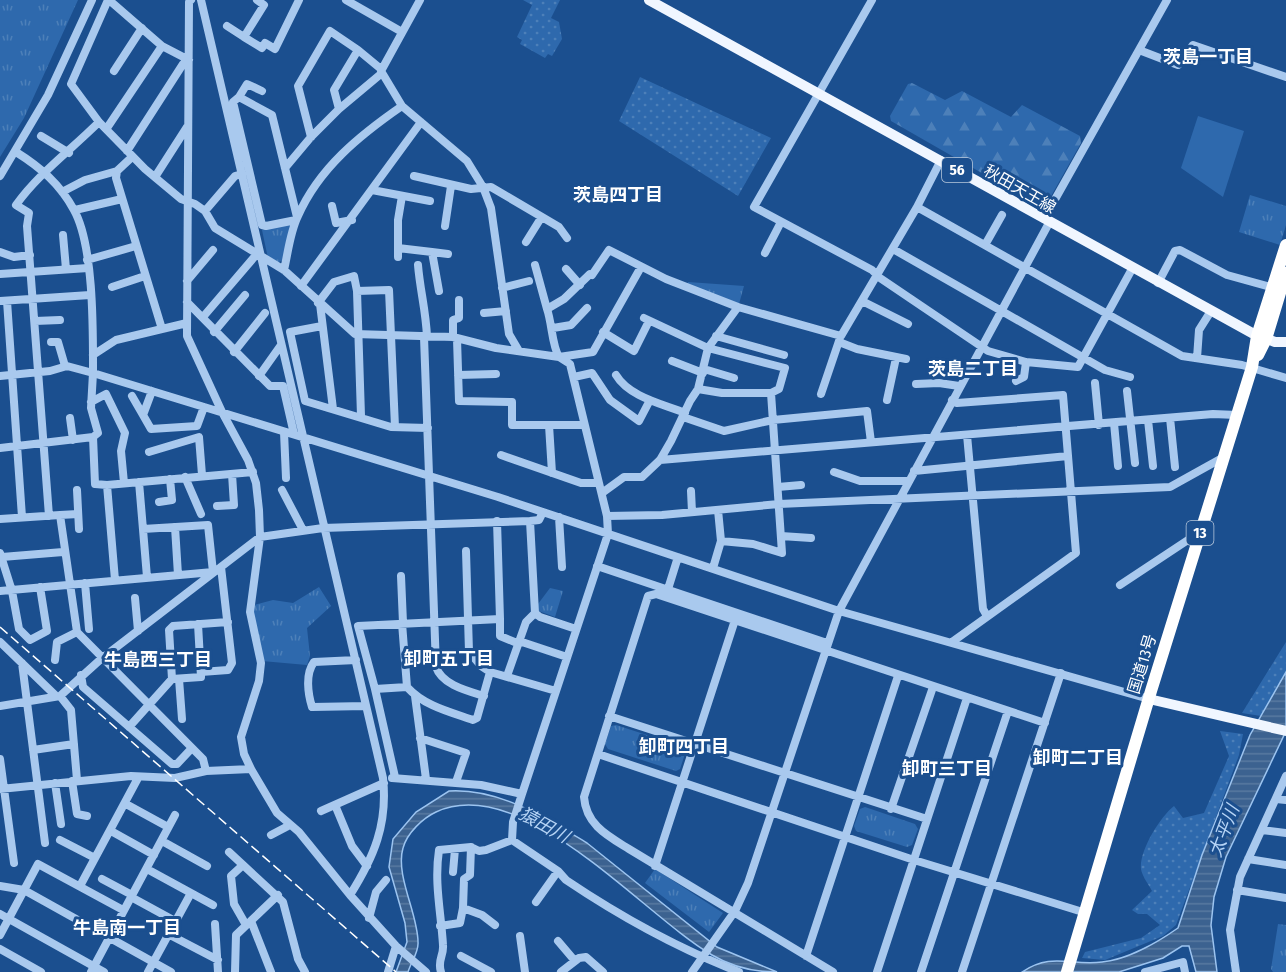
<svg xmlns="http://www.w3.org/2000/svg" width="1286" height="972" viewBox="0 0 1286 972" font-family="'Fira Sans Condensed','Noto Sans JP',sans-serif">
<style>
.grass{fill:url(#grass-dots)}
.forest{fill:url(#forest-firs)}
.park{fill:url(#park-tufts)}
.pitch{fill:#2e69ad}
.water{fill:url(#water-rules);stroke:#9cc4f0;stroke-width:1.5}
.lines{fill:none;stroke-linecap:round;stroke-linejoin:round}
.minor{stroke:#a9c9ee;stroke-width:8}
.major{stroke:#f0f6ff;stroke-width:10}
.highway{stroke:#fff;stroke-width:12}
.rail{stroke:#fff;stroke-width:1.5;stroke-dasharray:10 4.5;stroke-linecap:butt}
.labels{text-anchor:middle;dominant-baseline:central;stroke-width:6;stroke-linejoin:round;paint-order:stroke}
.shield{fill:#1b4f8f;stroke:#bbcadd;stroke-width:1.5}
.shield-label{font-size:15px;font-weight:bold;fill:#fff}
.street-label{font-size:16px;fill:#fff;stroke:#1b4f8f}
.neighbourhood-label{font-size:18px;font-weight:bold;fill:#fff;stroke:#1b4f8f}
.water-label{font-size:18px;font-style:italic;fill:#b5d3f5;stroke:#1b4f8f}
</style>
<defs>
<pattern id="grass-dots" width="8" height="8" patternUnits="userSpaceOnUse" patternTransform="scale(1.5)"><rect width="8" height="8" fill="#2e69ad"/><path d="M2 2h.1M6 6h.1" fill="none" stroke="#4d80b9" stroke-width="1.8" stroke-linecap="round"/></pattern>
<pattern id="forest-firs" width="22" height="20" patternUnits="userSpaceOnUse" patternTransform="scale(1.5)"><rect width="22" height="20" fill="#2e69ad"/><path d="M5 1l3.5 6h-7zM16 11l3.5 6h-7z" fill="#4d80b9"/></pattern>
<pattern id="park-tufts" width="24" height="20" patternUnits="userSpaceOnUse" patternTransform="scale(1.5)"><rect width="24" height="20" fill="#2e69ad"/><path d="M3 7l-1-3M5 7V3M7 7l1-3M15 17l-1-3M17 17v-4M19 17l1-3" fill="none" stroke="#4d80b9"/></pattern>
<pattern id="water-rules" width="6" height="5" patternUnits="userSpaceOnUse" patternTransform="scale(1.5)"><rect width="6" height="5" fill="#3c6290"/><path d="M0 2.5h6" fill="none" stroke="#597aa1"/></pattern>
</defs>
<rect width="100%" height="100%" fill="#1b4f8f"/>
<path class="grass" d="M523 0H560L551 18 559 22 562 39 552 56 548 54 545 58 520 44 522 40 517 37 532 5Z
M640 77 771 138 738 196 619 121Z
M1286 642V675L1261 716 1242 713Z
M1220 731 1243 734 1239 755 1176 925 1163 936 1105 960 1082 958 1085 952 1141 938 1160 925 1147 914H1138L1132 910 1152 891C1149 885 1142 876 1141 869 1139 851 1160 817 1174 806L1183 818 1204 813 1229 756Z"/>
<path class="forest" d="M912 83 945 100 962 91 1011 117 1022 105 1080 136 1081 143 1046 205 1041 207 891 121 890 116 908 84Z"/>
<path class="park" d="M0 0H78L24 118 0 157Z
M1250 195 1286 206V225L1280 245 1239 232Z
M288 223 291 225 285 259 277 263 268 258 262 230Z
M688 282 744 286 739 304 687 284Z
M319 587 331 606 307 628 310 656 307 665 262 661 253 612 254 605 273 600 293 603Z
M550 588 563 591 555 617 536 610 538 604Z
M616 725 684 747 686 751 680 769 676 771 608 749 605 744 611 726Z
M865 807 915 824 918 829 912 845 907 847 856 831 854 826 860 809Z
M655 869 723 913 709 932 645 883Z
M1278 924 1286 925V972H1273L1271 969Z"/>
<path class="pitch" d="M1198 116 1244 131 1223 197 1181 168Z"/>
<path class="water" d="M1286 672V731L1226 857 1214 897 1211 925 1217 972H1196L1189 946H1182L1163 958 1119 972H1022C1052 952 1070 966 1102 962 1127 960 1158 942 1178 928L1202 855 1250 735Z
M449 791C499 788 546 818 587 843L717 947 777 972C755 972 732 967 712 955 643 915 523 772 436 812 423 818 407 833 403 848 395 875 418 914 418 942 419 952 411 962 408 972H396L407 942 405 923 389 867 393 839 416 812Z"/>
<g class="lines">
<path class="minor" d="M108 0 71 84 99 122 145 169 181 199 195 204 205 211 215 228 284 270 355 334 453 337 496 348 559 357 570 364 607 516 608 534 522 794 513 822 512 840
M109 0 162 46 189 60 183 64 127 151
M191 0 189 2 187 336 222 412 248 460 256 483 259 510 260 537 250 612 261 663 259 681 241 737 244 754 251 769 277 813 299 832 350 895
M201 0 383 778C388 824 374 857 350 895L396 946 426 972
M257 0 264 5 244 37 262 48 265 43 275 49 299 0
M346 0 402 32
M420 0 381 71 402 106 467 161 483 187 491 208 509 334 519 351
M872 0 754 207 872 270 880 278 988 351 1026 362 1078 367 1132 269
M227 26 244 37
M358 50 381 69
M1139 50 1178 65 1193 45 1286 77
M114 71 142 28
M262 91 247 84 239 97 272 115 297 217
M239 97 233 102 262 225 266 226 296 220
M339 109 382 73
M107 128 162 46
M41 136 69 153
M16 152C40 167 60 184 74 210 94 246 93 331 93 373L498 497 839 611 1149 699
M132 157 117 171 116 178 162 329
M285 168 311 137 339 109 334 90 358 50 330 31 298 86 311 137
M0 176 48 95 92 0
M414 176 471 189 491 187 559 227 567 238
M155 177 187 127
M372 190 430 201
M62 192 85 180 117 171
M332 206 336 223 352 220
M917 207 1182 356 1242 365 1286 378
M75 210 122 199
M205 211 235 176 242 174
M1044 219 1167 0
M445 226 451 186
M63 235 66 269
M526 242 541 218
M985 245 1002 215
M398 248 432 252 439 291
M893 249 1105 370 1130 377
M0 252 14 257 30 255
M432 252 448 254
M765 253 781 222
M398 257V220L402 196
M87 260 136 246
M418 265C420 290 426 311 427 337
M535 265 547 309
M641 267 593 352 559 357C552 346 552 323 547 309L564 299 590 274 592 275 609 250 666 279 738 307 841 336 917 207 941 160
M566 269 580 285
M284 270C288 253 290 232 298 216 319 168 360 135 402 106
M0 274 88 268
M187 281 213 250
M1158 283 1175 251 1180 250 1227 275 1278 289
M301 286 421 122
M112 287 145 276
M502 288 529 281
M0 301 90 295
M7 301 22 517
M862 301 908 324
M187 302 270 386H283L294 434
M318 303 334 282 354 276 357 291
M320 304 333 409
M484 313 506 311
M203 317 256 255
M644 318 708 348 785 368 779 389 771 393
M35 321 60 320
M322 326 290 332 305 401 391 427 428 428
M553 328 571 325 587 308
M214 332 245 295
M603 332 634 351 649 321
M716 336 784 355
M424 337 436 667C442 685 468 691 484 696
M453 337V320L459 318V300
M457 339 459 401 512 402V425H584
M51 342H58L65 366
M839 342 857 349 906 359
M234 352 265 313
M93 355 116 340 187 323
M1197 358 1199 330 1211 311
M672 361 703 373
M704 369 734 378
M458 375 496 374
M616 375C629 397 663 404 685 413
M0 376 50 371 67 366 93 373 91 408 98 433 93 437 95 484 107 485 253 472
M259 376 281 345
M574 377 592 373 610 400 639 421 650 400
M1016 381 1024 377 1026 362
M1095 383 1099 425
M916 384 939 383 959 386
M698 389 722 393H771L782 553 753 544 721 541 713 568
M152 391 143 415 151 429 197 426 204 407
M1127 391 1135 463
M821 394 840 338
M132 396 143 415
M887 400 896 358
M952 400 957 403 1063 395 1076 553 952 642
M91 402 106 394 125 433 121 451 124 483
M361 416 357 291 389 290 395 427
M683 417 724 431 773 420 867 411 871 442
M70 418 73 440
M1170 418 1175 467
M1148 420 1153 466
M1114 423 1118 466
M549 425 552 473
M284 432 286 478
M967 435 983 609 987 616
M0 448 93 437
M149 452 199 437 202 475
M501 455 581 483H598
M660 460 1213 414 1237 415
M914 471 1068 456
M834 472 860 481H909
M185 477 201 514
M139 482 147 577
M107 485 115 580
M778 487 801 485
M77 490 79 529
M282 490 303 530
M691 491 692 512
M602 493 624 477H642L660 460 671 441 690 401 698 389 708 348 738 307
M159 502 172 500 170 479
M217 506 234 505 232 474
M718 510 721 541
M60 515 78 514
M49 516 27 226 29 213 16 205C39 173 71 150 99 122
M607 516 662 515 779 504 1170 487 1224 457
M559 517 562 567
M0 519 60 515 77 632 203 759 206 771
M530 521 535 613 540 617 576 629
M175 527 178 575
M781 536 811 538
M466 551 469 652 481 666 490 672 556 691
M0 553 12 591 19 629 30 640 47 631 40 587
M2 557 63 552
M597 566 827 643
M401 576 403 623
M85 583 89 629
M1120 585 1200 532
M668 589 678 557
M0 591 213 572 208 525 143 529
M135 598 138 631
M500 619V636L517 643
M402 623 407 687
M519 641 567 657
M0 642 56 696
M55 660 57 642 77 632
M356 660 314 662C305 674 308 694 312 707L366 706
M22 663 45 843
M201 672 228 670 232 663 221 567
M81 675 83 687 172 764H177L192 748
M507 676 526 622 535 613
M172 679 201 677 198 624
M179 679 182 719
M375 689 358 626 500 619 497 521
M60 696 71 710 77 780
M415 696 426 779
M0 706 60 696 101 659 260 537 323 528 530 521 539 520 543 512
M609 716 927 819
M129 727 172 679 169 630 173 626 228 622
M420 738 466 753 456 782
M33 750 74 744
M598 754 914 860 1086 913
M0 759 14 863
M395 777 375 689 407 687C424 706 450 712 473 720L477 718 490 672
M392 778 481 785 522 794
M72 781 77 814 87 816
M55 783 61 824
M0 789 131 776 175 778 206 771 251 769
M1276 799 1286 800
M126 804 168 827
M335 805 352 846 367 866
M891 809 933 687
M321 811 384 783
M1262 830 1286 833
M111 831 154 855
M271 835 290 825
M60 840 95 858
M162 841 207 866
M471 847 470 875 464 879 463 908 482 915 495 925
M229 852 283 902 298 959 305 972
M1248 859 1286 865
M243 865 231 876 234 904 246 925
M655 866 735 620
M147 869 191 893 148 972
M453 872 455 849
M102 879 132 895
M0 886 24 890 171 972
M80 886 138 778
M1237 890 1286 898
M191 893 213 905
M131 897 175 921
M536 902 558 871
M0 914 104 972
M369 918 376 892 386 880
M251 921 271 972
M215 924 218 972
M440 926 460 923 463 908
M168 934 218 960
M0 935 38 864 123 910
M520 936 525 972
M558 941 575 961
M0 949 41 972
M461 956 491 972
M806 956 898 676
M91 972 175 815
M235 972 236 935 278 895
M388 972 396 946
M441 972C437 960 444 956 443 945 441 912 434 883 439 850L471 847 479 851 486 850 512 840 558 871 566 880C621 917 677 948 739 972
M561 972 579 958 586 957 603 972
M692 972 735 911 748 883 839 611 1049 223
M833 972 629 849C608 836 586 825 584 797L648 596 656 594 1045 723
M877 972 967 698
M921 972 1008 711
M962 972 1061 673
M1145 972 1183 962 1185 972
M1236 972 1230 930 1240 877 1286 776"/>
<path class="major" d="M649 0 1252 333 1275 342H1286
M1149 699 1286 731"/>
<path class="highway" d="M1258 355 1266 339 1286 273
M1067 972 1151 691 1252 367 1257 336 1286 245"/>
<path class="rail" d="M0 627 396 972"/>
</g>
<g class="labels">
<g class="shield">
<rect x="942" y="158" width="30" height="24" rx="4.5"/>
<rect x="1186.5" y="521" width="27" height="24" rx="4.5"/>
</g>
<g class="shield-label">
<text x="957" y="170">56</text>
<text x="1200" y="533">13</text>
</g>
<g class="street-label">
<text transform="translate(1020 189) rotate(30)">秋田天王線</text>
<text transform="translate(1142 664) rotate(-73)">国道13号</text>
</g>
<g class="neighbourhood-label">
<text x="1208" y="57">茨島一丁目</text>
<text x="618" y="195">茨島四丁目</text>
<text x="973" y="369">茨島二丁目</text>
<text x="449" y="659">卸町五丁目</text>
<text x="158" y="660">牛島西三丁目</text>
<text x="684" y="747">卸町四丁目</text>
<text x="1078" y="758">卸町二丁目</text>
<text x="947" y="769">卸町三丁目</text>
<text x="127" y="928">牛島南一丁目</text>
</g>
<g class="water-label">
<text transform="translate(544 825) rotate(29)">猿田川</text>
<text transform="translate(1224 831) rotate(-69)">太平川</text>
</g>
</g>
</svg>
